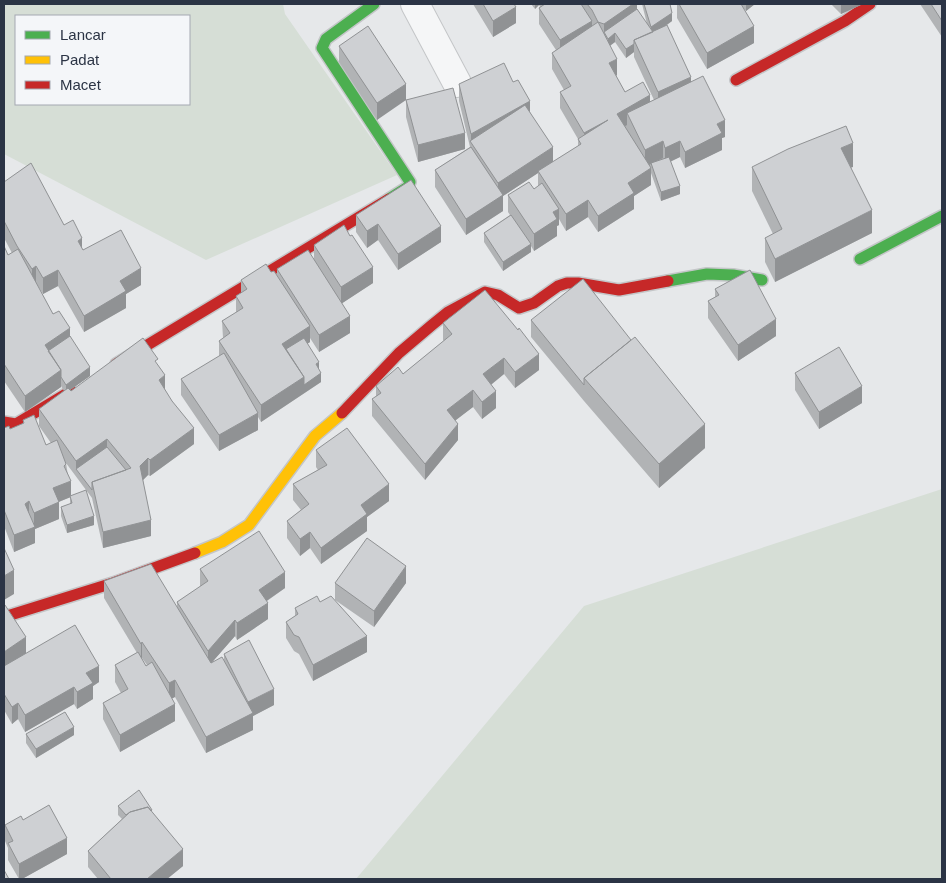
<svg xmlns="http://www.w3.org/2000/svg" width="946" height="883" viewBox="0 0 946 883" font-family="Helvetica,sans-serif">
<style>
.green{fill:#d6ded6;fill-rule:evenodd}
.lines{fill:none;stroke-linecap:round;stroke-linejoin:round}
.street-casing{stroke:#c4c6c8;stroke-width:30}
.fast-casing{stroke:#c4c6c8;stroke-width:14}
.slow-casing{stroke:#c4c6c8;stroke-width:14}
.jam-casing{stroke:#c4c6c8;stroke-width:14}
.street{stroke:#f5f6f7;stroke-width:28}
.fast{stroke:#4caf50;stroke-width:11}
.slow{stroke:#ffc107;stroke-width:11}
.jam{stroke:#c62828;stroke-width:11}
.wall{fill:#b1b3b5;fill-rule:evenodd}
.shaded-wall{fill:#909294}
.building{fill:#ced0d3;stroke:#909294}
</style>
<rect width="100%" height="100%" fill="#e6e8ea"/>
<path class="green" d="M4 4H283L285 14 397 175 206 260 4 154ZM16 16H189V104H16Z
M942 489V879H356L584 606Z"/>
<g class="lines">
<g class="street-casing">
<path id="street" d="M415 4 457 83"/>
</g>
<g class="fast-casing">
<path id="fast" d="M374 4 326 39 322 48 410 182 408 187 389 199
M860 259 942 216
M668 281 707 274 733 275 762 280"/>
</g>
<g class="slow-casing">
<path id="slow" d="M195 553 222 542 249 525 315 436 342 413"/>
</g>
<g class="jam-casing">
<path id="jam" d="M736 80 845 21 870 4
M116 364 389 199
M342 413 399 353 432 325 448 312 485 292 498 295 519 308 534 303 558 286 567 283H578L619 290 668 281
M4 422 16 424 71 391
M4 617 113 583 195 553"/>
</g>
<use href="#street" class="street"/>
<use href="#fast" class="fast"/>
<use href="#slow" class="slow"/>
<use href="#jam" class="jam"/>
</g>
<path class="wall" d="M473 4H514L516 23 493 37Z
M531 4H637V9L647 24 642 4H670L672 21 666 26 691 82 725 137 722 138V150L685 168 680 157 670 162 680 194 661 201 651 173V185L634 196V209L598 232 588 217 566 231 559 219V225L557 226V236L534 251 531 246V252L503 271 484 242V233L510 215 508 212V195L534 189 538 186V173L503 196V211L466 235 435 187V170L470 147 459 101V84L513 82 530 112 553 162 578 146V139L560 108V92L564 90 552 69V53L556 50 539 24V8L540 7 539 5 535 9ZM615 42 626 58 634 52V57L654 100 650 102 625 92 616 76 617 75 610 46Z
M677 4H755L746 11 743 8 754 43 707 69 677 18Z
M831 4H863L841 14Z
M920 4H942V37Z
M339 46 406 84 377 120 339 62Z
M406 100 465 149 418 162 406 117Z
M752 167H853H851L872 233 775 282 765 262V238L773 234 752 191Z
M4 182 64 225 83 250 141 285 126 294V308L84 332 58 286 43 294 36 283 53 314 70 336 90 376 70 390 71 391 158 365 165 391 194 444 150 476 148 475 143 480 151 536 103 548 92 498 66 463 71 495 94 525 67 533 61 516V507L70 504V497L59 502V519L35 529V543L14 552 4 526V428L10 429 23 424V420L46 445 51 443 39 426V409L64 391 61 386V387L25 412 4 381V246L8 255 12 253 4 238Z
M356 215 441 242 398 270 378 240 367 248 356 232Z
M314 245 373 283 342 303 350 333 319 352 310 338V342L307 344 319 370 321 382 261 422 258 417V430L219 451 181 395V379L219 357V341L223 338 222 321 236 313V296L241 293V280L271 272 277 275V269L314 258Z
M715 289 776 336 738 361 708 318V301L715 297Z
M531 320 631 340 705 448 659 488 584 401 531 337Z
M443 323 539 370 515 388 504 374 491 385 496 408 482 419 473 407 455 420 458 440 425 480 372 416V399L376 397V386L403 374 444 341 443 340Z
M795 373 862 403 819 429 795 390Z
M316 450 389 501 367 517V531L321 564 310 548 300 556 287 538V521L301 510 293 500V484L318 470 316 467Z
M200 569 285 588 267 601 268 619 237 640 235 636 212 662 224 659V654L274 705 253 716V730L206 753 175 697 172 698 175 721 120 752 103 719V703L121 693 115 682V665L137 653 104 598V581L177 607V602L200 587ZM142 658 147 665 146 666 142 659Z
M335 583H406L374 627 335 600Z
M320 602 367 652 313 681 299 654 294 651 286 638V622L295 616V608Z
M4 606 26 653 99 682 93 686V699L77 709 74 704 25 732 18 719 12 724 4 710Z
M26 734 74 735 36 758 26 743Z
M118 806 152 813 183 866 167 879H98L88 867V851L122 819 118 815Z
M23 820 67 854 22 879H19L8 860V848L5 841V825Z"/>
<path class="shaded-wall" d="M535 4H539V5L535 9Z
M633 4H637V17L604 32V24Z
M746 4H755L746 11Z
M841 4H863L841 14Z
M516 7V23L493 37V21Z
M672 13V21L653 34 651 33V27Z
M592 21V37L560 57V40Z
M754 26V43L707 69V53Z
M615 33V42L608 47V39Z
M634 44V52L626 58V49Z
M617 59V75L609 80V63Z
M691 77V94L658 109V92Z
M406 84V100L377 120V103Z
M650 95V112L627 113V125L617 131V114Z
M530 101V117L471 141V134Z
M608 120 584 150V133Z
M725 120V137L722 138V150L685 168V152L717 124Z
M465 133V149L418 162V145Z
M663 141V158L645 167V150Z
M680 141V157L665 164V148Z
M853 143V167L841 171V148Z
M553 147V163L538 171V173L503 196V211L466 235V219L498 198V183Z
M651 168V185L634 196V209L598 232V216L628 183Z
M680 186V194L661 201V192Z
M588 200V217L566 231V214Z
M559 209V225L557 226V236L534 251V234L553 212Z
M872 210V233L775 282V259Z
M378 224V240L367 248V231Z
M441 226V242L398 270V254Z
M82 238V255L78 241Z
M531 244V252L503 271V262Z
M36 266V283L32 285V269Z
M373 267V283L341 304V287Z
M141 268V285L126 294V308L84 332V316L120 281Z
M58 270V286L43 294V278Z
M350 316V333L319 352V335Z
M776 319V336L738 361V345Z
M310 326V342L286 358 282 344Z
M70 328V345L49 359 45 345Z
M539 354V370L515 388V372Z
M504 358V374L483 391V374Z
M319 362V371L316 364Z
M90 367V376L66 393V385Z
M61 370V387L25 412V396Z
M321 373V382L261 422V405L304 377Z
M165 375V392L159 380Z
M862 386V403L819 429V412Z
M473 390V407L447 427V410Z
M496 391V408L482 419V402Z
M258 413V430L219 451V435Z
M458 424V440L425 480V464Z
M705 424V448L659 488V464Z
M194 428V444L150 476V460Z
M107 439V455L76 469V461Z
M148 458V475L140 483V466Z
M71 481V497L53 504V488Z
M389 484V501L367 517V531L321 564V548L361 505Z
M29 501V517L25 504Z
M59 502V519L35 529V543L14 552V535L34 527V513Z
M94 516V525L67 533V525Z
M151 520V536L103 548V532Z
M310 532V548L300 556V539Z
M406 566V583L374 627V611Z
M14 570V594L4 600V576Z
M285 572V588L259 606V590Z
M268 603V619L237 640V623Z
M235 620V636L208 667V651Z
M367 636V652L313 681V665Z
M26 637V653L4 668V652Z
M142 642V658L141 660V644Z
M99 666V682L93 686V699L77 709V692L86 673Z
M175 680V697L169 700V683Z
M74 687V704L25 732V715Z
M274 689V705L253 716V730L206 753V737L248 715V702Z
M18 703V719L12 724V707Z
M175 704V721L120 752V735Z
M74 727V735L36 758V749Z
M67 838V854L22 879H19V864Z
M183 849V866L167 879H147Z"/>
<path class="building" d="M483 4H514L516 7 493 21Z
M545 4H581L592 21 560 40 539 8Z
M587 4H633L604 24 598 22 592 10Z
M644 4H670L672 13 651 27Z
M679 4H741L754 26 707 53Z
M931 4H942V21Z
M637 9 653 32 634 40V44L626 49 615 33 608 39 604 32Z
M598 22 617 59 609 63 625 92 643 82 650 95 617 114 651 168 628 183 634 193 598 216 588 200 566 214 538 171 581 144 578 139 608 120 584 133 560 92 571 86 552 53Z
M667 25 691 77 658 92 634 40Z
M368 26 406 84 377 103 339 46Z
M504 63 513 82 518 80 530 101 471 134 459 84Z
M703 76 725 120 717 124 722 133 685 152 680 141 665 148 663 141 645 150 627 113Z
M453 88 465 133 418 145 406 100Z
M525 105 553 147 498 183 470 141Z
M846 126 853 143 841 148 872 210 775 259 765 238 782 229 752 167 788 149Z
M471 147 503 195 466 219 435 170Z
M669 157 680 186 661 192 651 163Z
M31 163 64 225 73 220 82 238 78 241 83 250 121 230 141 268 120 281 126 291 84 316 58 270 43 278 36 266 32 269 17 246 4 221V182Z
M411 180 441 226 398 254 378 224 367 231 356 215Z
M529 182 534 189 542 183 559 209 553 212 557 219 534 234 508 195Z
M511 215 531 244 503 262 484 233Z
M344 225 350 236 352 235 373 267 341 287 314 245Z
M4 246 8 255 18 249 53 314 59 311 70 328 45 345 61 370 25 396 4 364Z
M308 250 350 316 319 335 277 269Z
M266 264 271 272 274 271 310 326 282 344 304 377 261 405 219 341 230 333 222 321 243 308 236 296 247 289 241 280Z
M750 270 776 319 738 345 708 301 719 295 715 289Z
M583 279 631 340 584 378V385L531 320Z
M485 290 518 330 519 328 539 354 515 372 504 358 483 374 496 391 482 402 473 390 447 410 458 424 425 464 372 399 381 393 376 386 398 367 403 374 452 334 443 323Z
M70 336 90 367 66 385 61 377V370L48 351Z
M635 337 705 424 659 464 584 378Z
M143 338 158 359 155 361 165 375 159 380 172 401 194 428 150 460 148 458 140 466 151 520 103 532 92 482 131 468 107 439 76 461 39 409 68 388 71 391Z
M304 338 319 362 316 364 321 373 304 385V377L286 349Z
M839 347 862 386 819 412 795 373Z
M224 353 258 413 219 435 181 379Z
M34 415 46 445 57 440 66 464 64 466 71 481 53 488 59 502 34 513 29 501 25 504 35 527 14 535 4 510V428L9 426 10 429 24 423 23 420Z
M347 428 389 484 361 505 367 514 321 548 310 532 300 539 287 521 309 504 293 484 327 465 316 450Z
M107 447 126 470 92 482V490L76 469Z
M86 490 94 516 67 525 61 507 72 503 70 496Z
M259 531 285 572 259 590 268 603 237 623 235 620 208 651 177 602 208 581 200 569Z
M367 538 406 566 374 611 335 583Z
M4 548 14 570 4 576Z
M151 564 211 663 222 657 253 713 206 737 175 680 169 683 142 642 141 644 104 581Z
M317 596 320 602 331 596 367 636 313 665 299 637 294 635 286 622 298 614 295 608Z
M5 605 26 637 4 652V606Z
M75 625 99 666 86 673 93 683 77 692 74 687 25 715 18 703 12 707 4 694V666Z
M249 640 274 689 248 702 224 654Z
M138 652 146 666 152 662 175 704 120 735 103 703 128 689 115 665Z
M65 712 74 727 36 749 26 734Z
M139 790 152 810 151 811 148 807 130 812 126 815 118 806Z
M49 805 67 838 19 864 8 843 13 841 5 825 21 816 23 820Z
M148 807 183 849 147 879H111L88 851 130 812Z
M4 870 9 879H4Z"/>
<rect width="946" height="883" fill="none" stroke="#2b3445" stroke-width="10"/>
<rect x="15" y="15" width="175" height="90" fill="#f4f6f9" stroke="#a4a8b1"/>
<rect x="25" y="31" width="25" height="8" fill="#4caf50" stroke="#a4a8b1"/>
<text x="60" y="40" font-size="15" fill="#2b3445">Lancar</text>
<rect x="25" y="56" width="25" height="8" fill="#ffc107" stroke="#a4a8b1"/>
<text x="60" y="65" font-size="15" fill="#2b3445">Padat</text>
<rect x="25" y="81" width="25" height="8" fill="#c62828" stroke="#a4a8b1"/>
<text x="60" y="90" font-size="15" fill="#2b3445">Macet</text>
</svg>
